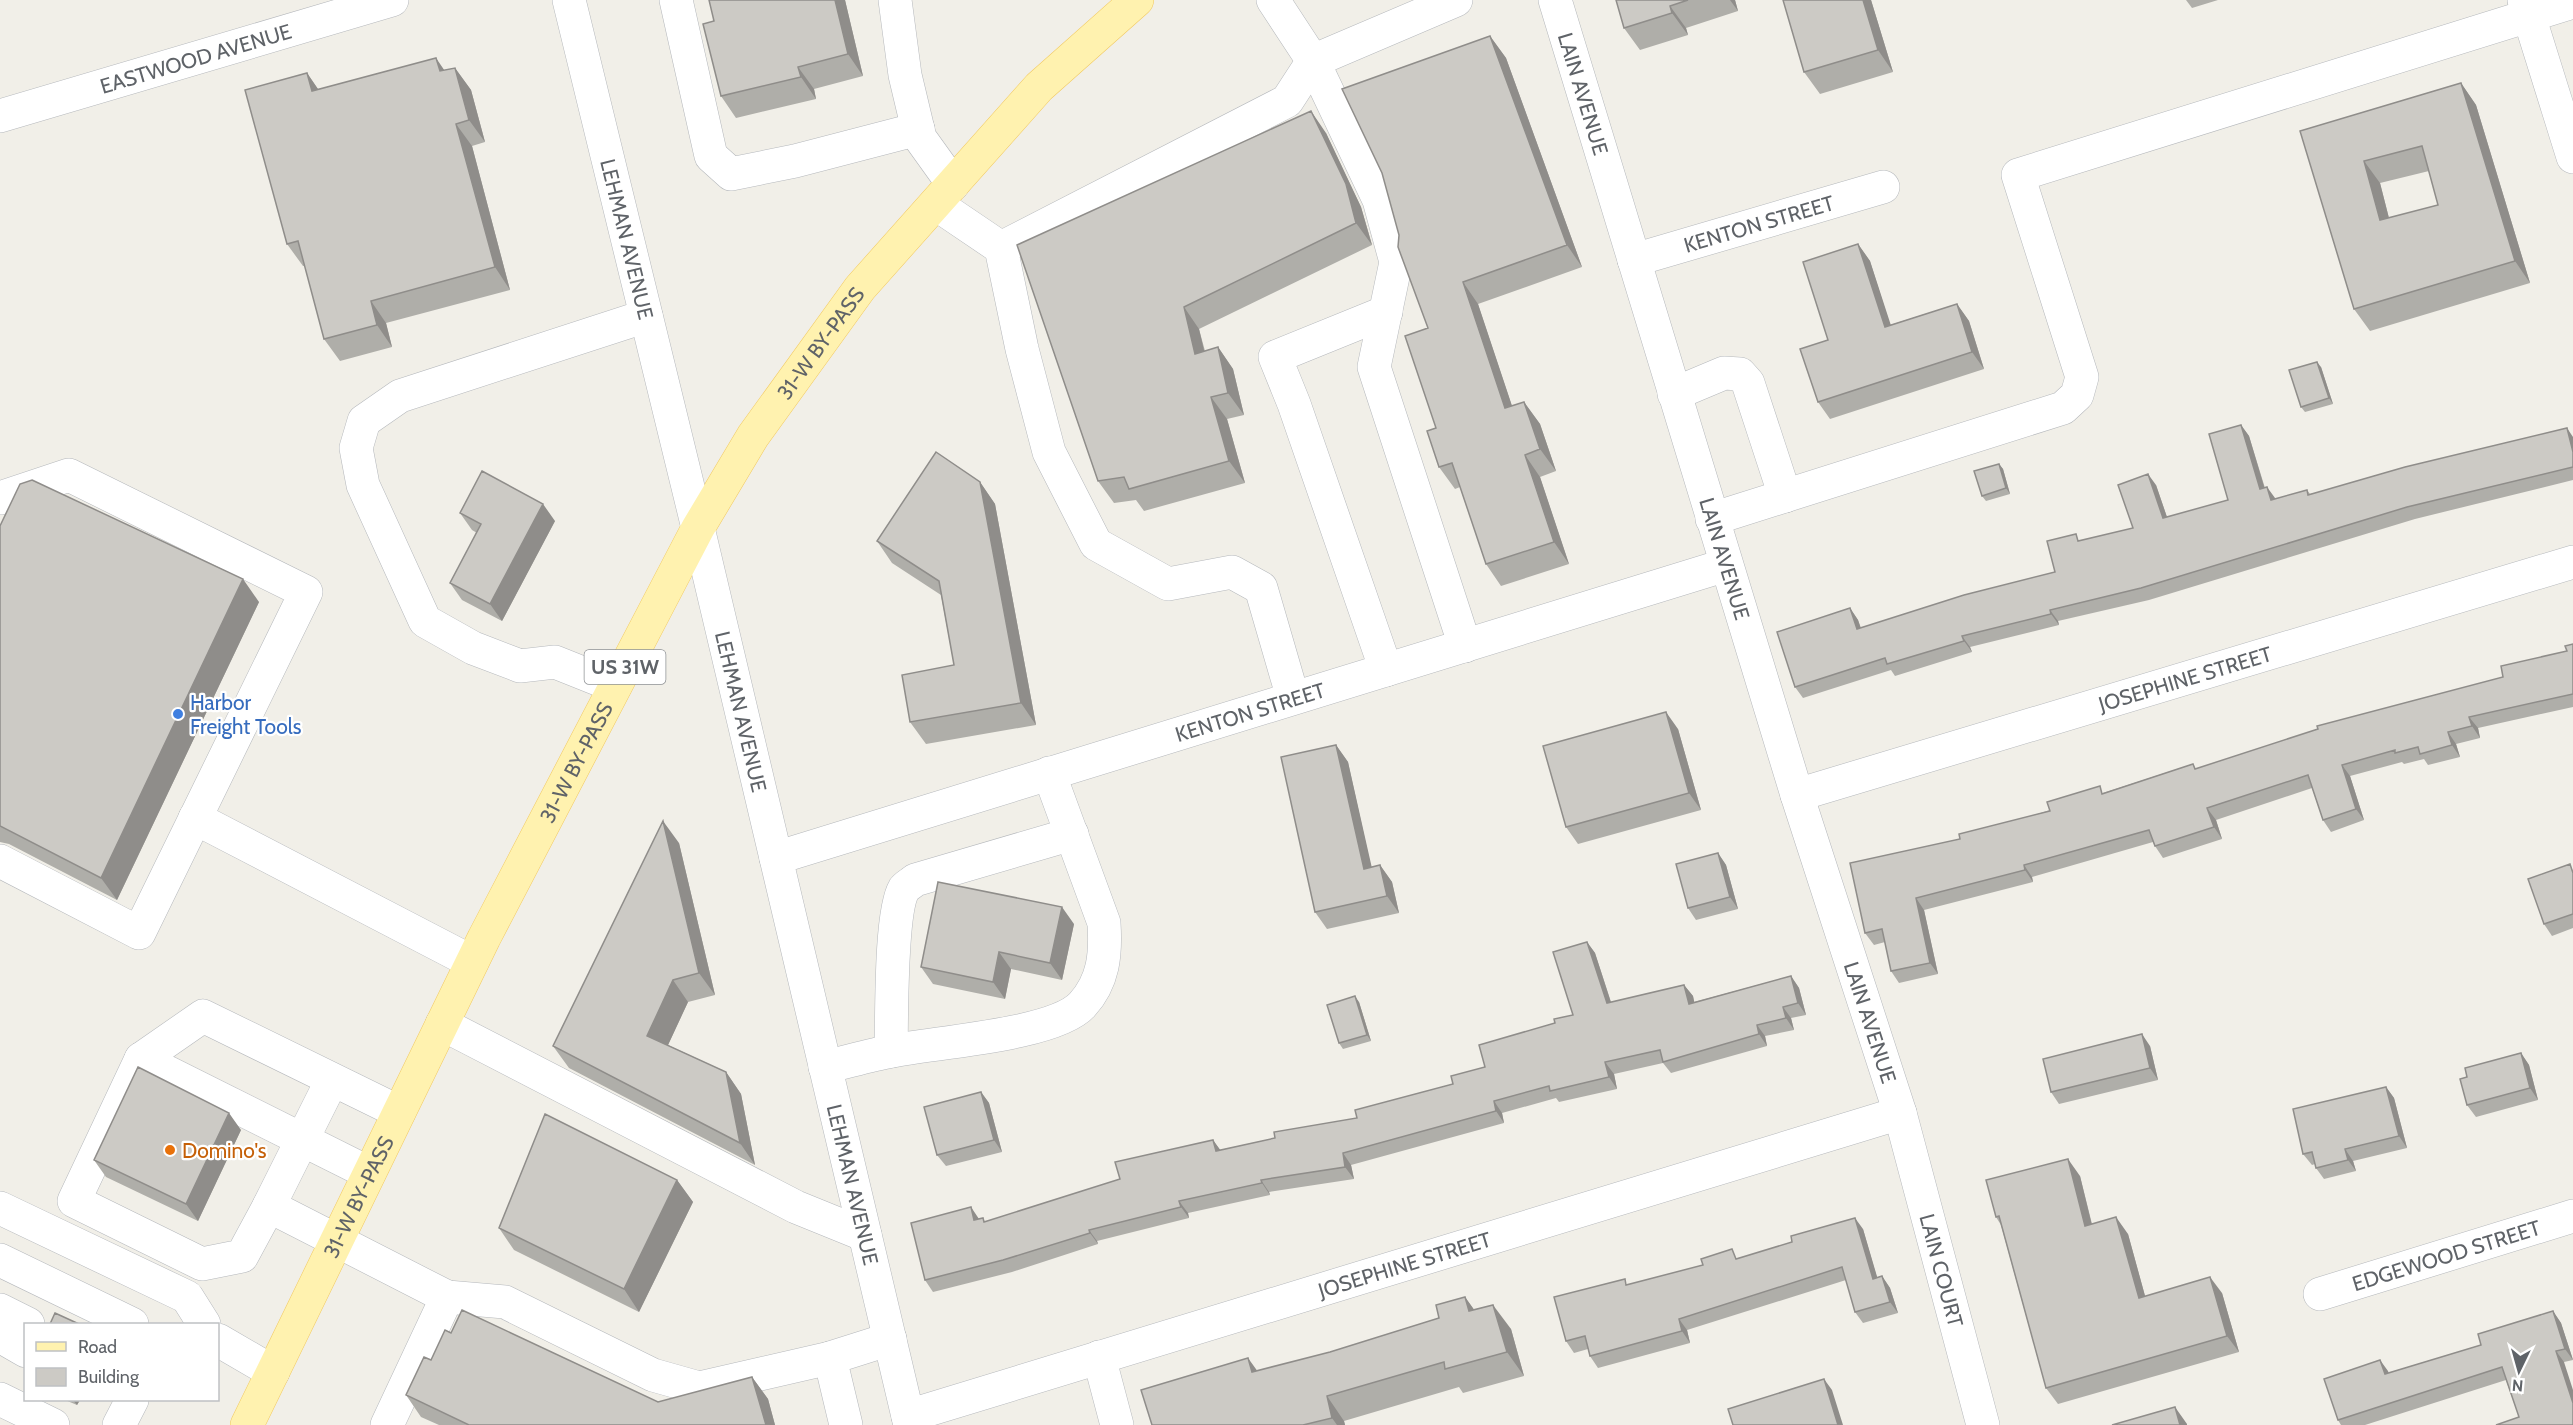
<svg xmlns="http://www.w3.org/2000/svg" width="2573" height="1425" viewBox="0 0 2573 1425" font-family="Cabin,sans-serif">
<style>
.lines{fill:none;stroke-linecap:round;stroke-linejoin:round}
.minor-casing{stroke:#b5b8bc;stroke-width:34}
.major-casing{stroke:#f2c960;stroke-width:34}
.minor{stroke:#fff;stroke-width:33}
.major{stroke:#fff2af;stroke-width:33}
.wall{fill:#afaea9;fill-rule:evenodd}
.shaded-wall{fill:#8f8d8a}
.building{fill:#cccac5;stroke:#8f8d8a;stroke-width:1.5;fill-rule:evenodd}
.shop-dot{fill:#3f7fe0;stroke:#fff;stroke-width:2}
.food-dot{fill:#e8710a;stroke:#fff;stroke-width:2}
.labels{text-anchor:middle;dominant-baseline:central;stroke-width:4.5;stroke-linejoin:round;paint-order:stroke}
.shield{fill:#fff;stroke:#8f9295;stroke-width:1.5}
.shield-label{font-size:20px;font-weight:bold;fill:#5f6368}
.street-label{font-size:21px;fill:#5f6368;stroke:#fff}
.shop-label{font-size:21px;fill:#366cbe;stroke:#fff;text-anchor:start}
.food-label{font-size:21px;fill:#c56008;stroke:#fff;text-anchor:start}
</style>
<rect width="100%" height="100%" fill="#f1efe8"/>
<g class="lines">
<g class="minor-casing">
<g id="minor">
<path id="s1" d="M569 0 698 528 910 1425"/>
<path d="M676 0 711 156 731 174 795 161 918 129"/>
<path d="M895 0 905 75 920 138 953 184"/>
<path d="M1273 0 1313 61 1456 0"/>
<path id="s2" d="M1555 0 1797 795 1900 1113 1983 1425"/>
<path d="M2524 0 2573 157"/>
<path d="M1313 61 1379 200 1396 262 1374 367 1465 646"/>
<path id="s3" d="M0 116 392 0"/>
<path d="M936 204 1001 248 1022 349 1049 452 1096 544 1168 584 1232 572 1261 588 1293 698"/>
<path d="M1001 248 1287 101 1313 61"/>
<path id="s4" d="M1634 260 1883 187"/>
<path d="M1386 312 1275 357 1294 404 1386 670"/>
<path d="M1674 394 1724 373 1740 374 1748 383 1785 496"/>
<path d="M0 498 69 475 306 592 139 933 0 861"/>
<path d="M1712 519 2063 408 2077 395 2082 377 2018 175 2573 2"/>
<path d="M615 686 555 662 520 666 473 648 425 621 363 485 356 448 364 421 400 396 646 316"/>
<path id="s5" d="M1797 795 2573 562"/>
<path d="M195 818 472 962"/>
<path id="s6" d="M776 858 1726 565"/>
<path d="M442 1024 796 1207 865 1235"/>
<path d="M891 1051C892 1021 890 912 904 889 906 886 912 883 915 880L1072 834"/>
<path d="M141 1059 369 1173"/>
<path d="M825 1067C847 1062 870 1055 892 1051 936 1042 1054 1035 1082 1005 1104 981 1106 954 1104 923L1049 773"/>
<path d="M399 1112 203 1016 141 1059 74 1201 202 1264 242 1256 269 1206 447 1297"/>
<path d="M269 1206 332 1080"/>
<path d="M0 1208 187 1297 204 1324"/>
<path d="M0 1260 132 1324"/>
<path id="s7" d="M2320 1294 2573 1216"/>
<path d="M0 1310 28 1324"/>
<path d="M0 1336 26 1351"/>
<path d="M218 1340 273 1372"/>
<path d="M1099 1357 1117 1425"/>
<path d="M0 1399 53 1425"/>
<path id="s8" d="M908 1416 1900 1113"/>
<path d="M119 1425 132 1400"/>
<path d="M387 1425 447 1297 505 1302 653 1375 699 1388 830 1358"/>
<path d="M846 1425 830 1358 890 1339"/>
</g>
</g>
<g class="major-casing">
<g id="major">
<path id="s9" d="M247 1425 484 938 698 528 753 436 860 288 1039 87 1137 0"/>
</g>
</g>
<use href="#minor" class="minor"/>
<use href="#major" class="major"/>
</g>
<path class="wall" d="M845 0 863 76 814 89 816 99 736 118 721 96 714 21Z
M1616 0H1735L1738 11 1686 28 1688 35 1640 50 1624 28Z
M1871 0 1893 72 1820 94 1804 72Z
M2186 0H2218L2192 8Z
M1490 36 1506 58 1582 267 1478 304 1512 406 1524 402 1540 424 1556 471 1540 477 1569 564 1501 586 1486 564 1460 487 1455 489 1439 467 1428 328Z
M455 68 471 90 485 142 472 146 510 290 386 323 392 347 340 361 324 339 305 266H303L287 244 307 73 318 89 445 70Z
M2461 83 2476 105 2530 283 2370 331 2354 309 2300 131ZM2429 171 2438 205 2389 218 2380 183Z
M1326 133 1361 207 1372 245 1199 329 1205 351 1218 347 1233 369 1244 415 1227 419 1245 483 1144 511 1136 500 1114 503 1098 481 1017 245Z
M1858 244 1870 261 1890 325 1957 304 1969 321 1984 369 1830 419 1818 402 1828 340Z
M2321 367 2333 404 2305 412 2301 407Z
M2241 425 2249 436 2265 488 2275 499 2307 490 2310 494 2573 437V480L2415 519 2149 600 2058 621 2059 625 1970 647 1972 652 1895 676 1891 670 1803 698 1795 687 1850 608 1858 620 1861 628 2055 572 2081 541 2133 528 2156 485 2167 517 2228 500Z
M1999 464 2003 469 2010 494 1986 501 1982 496Z
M980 482 995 504 1036 725 926 744 910 722 954 665 941 595 892 563 877 541Z
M460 513 555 521 502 621 462 600 450 583 477 533 472 530Z
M0 526 259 602 117 900 9 844 0 842Z
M2573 644V707L2478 728 2480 738 2456 744 2460 757 2428 765 2424 759 2404 764 2402 762 2350 776 2364 820 2331 832 2323 820 2312 788 2216 820 2222 839 2163 858 2155 846 2153 842 2032 877 2033 882 1924 910 1938 974 1899 983 1891 971 1885 942 1874 945 1865 933 1960 839 2193 764 2196 769 2503 677 2567 651Z
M1678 729 1701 810 1578 844 1566 827Z
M1336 745 1348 762 1371 867 1380 865 1392 882 1399 913 1327 929 1315 912Z
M679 843 715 995 688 1002 668 1045 726 1072 741 1094 755 1165 569 1068 553 1046Z
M1718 853 1726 865 1738 909 1696 920 1688 908Z
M2573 869V928L2552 936 2544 924Z
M1074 924 1062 980 1011 969 1005 999 933 984 921 967Z
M1587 942 1595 953 1611 1002 1684 985 1693 996 1694 1002 1791 976 1799 988 1806 1015 1791 1018 1794 1030 1765 1036 1767 1046 1671 1073 1663 1063 1614 1074 1617 1089 1559 1102 1556 1098 1502 1113 1504 1123 1351 1165 1354 1179 1269 1192 1270 1195 1188 1213 1189 1218 1097 1241 1098 1244 1012 1272 933 1292 925 1280 979 1219 983 1218 985 1222 1120 1179 1213 1140 1220 1150 1275 1138 1357 1118 1453 1084 1485 1067 1555 1023 1573 1015Z
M1359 1002 1371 1041 1343 1049 1339 1043Z
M2150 1046 2158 1080 2059 1104 2051 1092Z
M2521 1053 2529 1065 2538 1100 2476 1117 2467 1105Z
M2386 1087 2394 1098 2407 1148 2353 1161 2356 1171 2324 1179 2316 1168 2315 1164 2312 1165 2303 1154Z
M981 1092 989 1103 1002 1152 946 1166 937 1155Z
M241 1130 198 1221 106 1177 94 1160Z
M2080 1176 2092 1224 2128 1234 2145 1296 2222 1293 2239 1352 2058 1404 2046 1388 2001 1225 1996 1217Z
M677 1180 693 1202 639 1312 514 1250 499 1228Z
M1863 1229 1877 1278 1882 1276 1890 1288 1898 1313 1863 1323 1855 1312 1846 1280 1687 1330 1690 1343 1598 1368 1590 1356 1588 1349 1574 1353 1566 1341 1629 1285 1738 1258Z
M1465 1297 1474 1310 1511 1329 1524 1376 1463 1393 1459 1387 1344 1421 1345 1425H1152L1330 1352 1439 1318Z
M2553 1311 2561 1323 2573 1360 2564 1362 2519 1417 2506 1380 2365 1425H2341L2338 1420 2380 1360 2388 1373 2481 1345Z
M451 1333 658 1402 752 1377 768 1399 775 1425H439L421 1417 406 1395Z
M65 1400H80L77 1405Z"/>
<path class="shaded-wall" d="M835 0H845L863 76 848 54Z
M1730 0H1735L1738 11Z
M1863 0H1871L1893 72 1878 50Z
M1670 6 1686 28 1688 35 1672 13Z
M1490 36 1506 58 1582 267 1567 245Z
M436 58 451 80 440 71Z
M798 67 814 89 816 99 801 77Z
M455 68 471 90 485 142 469 120Z
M307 73 322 95 312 91Z
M2461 83 2476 105 2530 283 2515 261Z
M1311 111 1326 133 1361 207 1372 245 1356 223Z
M456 124 472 146 510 290 495 267Z
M2364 161 2380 183 2395 242 2380 220Z
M1858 244 1870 261 1897 344 1885 327Z
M1463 282 1478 304 1520 430 1505 408Z
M371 301 386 323 392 347 377 325Z
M1957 304 1969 321 1984 369 1972 352Z
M1184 307 1199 329 1210 376 1195 354Z
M1218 347 1233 369 1244 415 1228 393Z
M2317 362 2321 367 2333 404 2329 398Z
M1211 397 1227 419 1245 483 1229 461Z
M1524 402 1540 424 1556 471 1540 449Z
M2241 425 2249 436 2268 500 2260 489Z
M2567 428 2573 437V452Z
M1525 455 1540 477 1569 564 1554 542Z
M1999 464 2003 469 2010 494 2006 488Z
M2148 474 2156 485 2171 529 2163 518Z
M980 482 995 504 1036 725 1021 703Z
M2267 487 2275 498 2279 512 2271 500Z
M543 504 555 521 502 621 490 604Z
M243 579 259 602 117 900 101 878Z
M1850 608 1858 620 1865 641 1857 629Z
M2050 610 2058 621 2059 625 2051 614Z
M1962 636 1970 647 1972 652 1964 641Z
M1666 712 1678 729 1701 810 1689 793Z
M2469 717 2478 728 2480 738 2472 726Z
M2448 732 2456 744 2460 757 2452 745Z
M1336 745 1348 762 1376 886 1364 869Z
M2342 765 2350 776 2364 820 2356 809Z
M2207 808 2216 820 2222 839 2214 827Z
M663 821 679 843 715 995 699 973Z
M1718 853 1726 865 1738 909 1730 897Z
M1380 865 1392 882 1399 913 1387 896Z
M2024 865 2032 877 2033 882 2025 870Z
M1916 898 1924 910 1938 974 1930 963Z
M1062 907 1074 924 1062 980 1050 963Z
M1587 942 1595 953 1615 1015 1607 1003Z
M999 952 1011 969 1005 999 993 982Z
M1791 976 1799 988 1806 1015 1798 1003Z
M673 980 688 1002 662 1058 647 1036Z
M1684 985 1693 996 1697 1015 1689 1004Z
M1355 996 1359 1002 1371 1041 1367 1035Z
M1783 1007 1791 1018 1794 1030 1786 1018Z
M1757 1025 1765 1036 1767 1046 1759 1034Z
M2142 1034 2150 1046 2158 1080 2150 1068Z
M2521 1053 2529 1065 2538 1100 2530 1088Z
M1605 1062 1614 1074 1617 1089 1609 1077Z
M726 1072 741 1094 755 1165 740 1143Z
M2386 1087 2394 1098 2407 1148 2399 1136Z
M981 1092 989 1103 1002 1152 994 1140Z
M1494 1101 1502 1113 1504 1123 1496 1111Z
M229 1113 241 1130 198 1221 186 1204Z
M1213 1140 1221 1151H1216Z
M2345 1149 2353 1161 2356 1171 2348 1160Z
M1343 1153 1351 1165 1354 1179 1345 1167Z
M2068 1159 2080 1176 2096 1242 2085 1226Z
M677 1180 693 1202 639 1312 624 1289Z
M1261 1180 1269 1192 1270 1195 1262 1183Z
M1179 1201 1188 1213 1189 1218 1181 1207Z
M971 1207 979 1219 983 1232 974 1220Z
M2116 1217 2128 1234 2150 1314 2139 1298Z
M1855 1218 1863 1229 1881 1290 1873 1279Z
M1089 1230 1097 1241 1098 1244 1090 1233Z
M1882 1276 1890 1288 1898 1313 1890 1302Z
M2210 1277 2222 1293 2239 1352 2227 1336Z
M1465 1297 1483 1322 1469 1311Z
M1493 1305 1511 1329 1524 1376 1507 1352Z
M2553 1311 2561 1323 2573 1360 2565 1349Z
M1679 1319 1687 1330 1690 1343 1682 1331Z
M2556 1351 2564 1362 2573 1390V1403Z
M1248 1358 1266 1383 1252 1372Z
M2380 1360 2388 1371 2393 1385 2385 1374Z
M752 1377 768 1399 775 1425H766Z
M1824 1379 1832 1390 1843 1425H1838Z
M1327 1396 1344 1421 1345 1425H1337L1332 1418Z
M73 1400H80L77 1405Z
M2175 1407 2187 1424V1425H2180Z"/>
<path class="building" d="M709 0H835L848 54 798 67 801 77 721 96 703 24 714 21Z
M1616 0H1688L1670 6 1672 13 1624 28Z
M1783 0H1863L1878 50 1804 72Z
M1490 36 1567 245 1463 282 1505 408 1524 402 1540 449 1525 455 1554 542 1486 564 1452 463 1439 467 1427 431 1436 428 1405 336 1428 328 1398 247 1399 235 1382 173 1342 89Z
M436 58 440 71 455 68 469 120 456 124 495 267 371 301 377 325 324 339 298 241 287 244 245 90 307 73 312 91Z
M2461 83 2515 261 2354 309 2300 131ZM2422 146 2438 205 2380 220 2364 161Z
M1311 111 1346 184 1356 223 1184 307 1195 354 1218 347 1228 393 1211 397 1229 461 1129 489 1124 477 1098 481 1017 245Z
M1858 244 1885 327 1957 304 1972 352 1818 402 1800 349 1828 340 1803 262Z
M2317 362 2329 398 2301 407 2289 370Z
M2241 425 2260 489 2267 487 2271 500 2307 490 2308 495 2405 467 2567 428 2573 452V467L2407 507 2141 588 2050 610 2051 614 1962 636 1964 641 1887 664 1885 658 1795 687 1777 632 1850 608 1857 629 1964 595 2055 572 2047 541 2076 534 2078 541 2133 528 2118 485 2148 474 2163 518 2228 500 2209 434Z
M936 452 980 482 1021 703 910 722 902 675 954 665 939 581 877 541Z
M1999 464 2006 488 1982 496 1974 471Z
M482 471 543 504 490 604 450 583 481 524 460 513Z
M32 480 243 579 101 878 0 826V526L20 484Z
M2573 644V694L2469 717 2472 726 2448 732 2452 745 2420 754 2418 747 2395 753V750L2342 765 2356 809 2323 820 2308 775 2207 808 2214 827 2155 846 2149 830 2024 865 2025 870 1916 898 1930 963 1891 971 1882 929 1865 933 1850 863 1960 839 1959 834 2050 811 2047 802 2100 786 2102 794 2193 764 2195 769 2318 729 2317 726 2503 677 2501 666 2567 651 2565 646Z
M1666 712 1689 793 1566 827 1543 746Z
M1336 745 1364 869 1380 865 1387 896 1315 912 1281 757Z
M663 821 699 973 673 980 647 1036 726 1072 740 1143 553 1046Z
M1718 853 1730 897 1688 908 1676 864Z
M2570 864 2573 873V914L2544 924 2528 879Z
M938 882 1062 907 1050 963 999 952 993 982 921 967Z
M1587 942 1607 1003 1684 985 1689 1004 1791 976 1798 1003 1783 1007 1786 1018 1757 1025 1759 1034 1663 1062 1660 1050 1605 1062 1609 1077 1550 1091 1549 1086 1494 1101 1496 1111 1343 1153 1345 1167 1261 1180 1262 1183 1179 1201 1181 1207 1089 1230 1090 1233 1003 1260 925 1280 911 1223 971 1207 974 1220 983 1218 984 1222 1120 1179 1115 1162 1213 1140 1216 1151 1275 1138 1274 1132 1357 1118 1355 1110 1453 1084 1451 1076 1485 1067 1479 1045 1555 1023 1554 1019 1573 1015 1553 952Z
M1355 996 1367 1035 1339 1043 1327 1005Z
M2142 1034 2150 1068 2051 1092 2043 1059Z
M2521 1053 2530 1088 2467 1105 2460 1079 2467 1077 2465 1068Z
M138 1067 229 1113 186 1204 94 1160Z
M2386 1087 2399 1136 2345 1149 2348 1160 2316 1168 2312 1152 2303 1154 2293 1109Z
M981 1092 994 1140 937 1155 924 1107Z
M545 1114 677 1180 624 1289 499 1228Z
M2068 1159 2085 1226 2116 1217 2139 1298 2210 1277 2227 1336 2046 1388 1999 1216 1996 1217 1986 1180Z
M1855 1218 1873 1279 1882 1276 1890 1302 1855 1312 1842 1267 1679 1319 1682 1331 1590 1356 1585 1336 1566 1341 1554 1297 1625 1279 1626 1285 1703 1265 1701 1259 1732 1249 1736 1259 1792 1242 1791 1236Z
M1465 1297 1469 1311 1493 1305 1507 1352 1445 1369 1444 1362 1327 1396 1332 1418 1303 1425H1152L1141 1390 1248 1358 1252 1372 1330 1352 1439 1318 1436 1305Z
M462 1310 658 1402 752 1377 766 1425H469L406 1395 424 1357 431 1360 445 1330 451 1333Z
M2553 1311 2565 1349 2556 1351 2573 1403V1425H2496L2519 1417 2502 1367 2338 1420 2324 1379 2380 1360 2385 1374 2481 1345 2478 1334Z
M55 1313 79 1324H50Z
M1824 1379 1838 1425H1733L1728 1409Z
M2175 1407 2180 1425H2112Z"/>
<circle class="shop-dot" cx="178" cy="714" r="6"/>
<circle class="food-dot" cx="170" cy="1150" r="6"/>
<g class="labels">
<rect class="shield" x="584.5" y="650" width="81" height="34" rx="4.5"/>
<g class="shield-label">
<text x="625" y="667">US 31W</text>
</g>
<g class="street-label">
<text stroke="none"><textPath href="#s3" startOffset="204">EASTWOOD AVENUE</textPath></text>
<text stroke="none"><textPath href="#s2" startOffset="98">LAIN AVENUE</textPath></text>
<text stroke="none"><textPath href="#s4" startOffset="130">KENTON STREET</textPath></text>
<text stroke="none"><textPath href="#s1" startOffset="246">LEHMAN AVENUE</textPath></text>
<text stroke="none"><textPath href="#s9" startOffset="1226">31-W BY-PASS</textPath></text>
<text stroke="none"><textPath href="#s2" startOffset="584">LAIN AVENUE</textPath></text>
<text stroke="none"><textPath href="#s5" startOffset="405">JOSEPHINE STREET</textPath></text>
<text stroke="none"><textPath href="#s6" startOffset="496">KENTON STREET</textPath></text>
<text stroke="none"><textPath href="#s1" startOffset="732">LEHMAN AVENUE</textPath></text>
<text stroke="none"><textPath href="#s9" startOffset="740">31-W BY-PASS</textPath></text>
<text stroke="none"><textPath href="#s2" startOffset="1070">LAIN AVENUE</textPath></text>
<text stroke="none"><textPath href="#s1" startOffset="1218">LEHMAN AVENUE</textPath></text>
<text stroke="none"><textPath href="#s9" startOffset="254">31-W BY-PASS</textPath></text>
<text stroke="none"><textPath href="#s7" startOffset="132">EDGEWOOD STREET</textPath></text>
<text stroke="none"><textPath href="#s8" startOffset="519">JOSEPHINE STREET</textPath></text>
<text stroke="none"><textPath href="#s2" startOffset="1328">LAIN COURT</textPath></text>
</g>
<g class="shop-label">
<text x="190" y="702">Harbor<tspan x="190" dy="24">Freight Tools</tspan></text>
</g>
<g class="food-label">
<text x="182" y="1150">Domino's</text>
</g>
</g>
<rect x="24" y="1323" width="195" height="78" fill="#ffffff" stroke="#bfc1c3" stroke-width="1.5"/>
<rect x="36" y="1342" width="30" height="9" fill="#fff2af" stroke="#bfc1c3" stroke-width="1.5"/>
<text x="78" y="1353" font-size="18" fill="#5f6368">Road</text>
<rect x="36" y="1368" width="30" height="18" fill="#cccac5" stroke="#bfc1c3" stroke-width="1.5"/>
<text x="78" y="1383" font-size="18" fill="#5f6368">Building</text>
<g transform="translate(2519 1371) rotate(185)" stroke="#ffffff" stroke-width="4.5" paint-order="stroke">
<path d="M0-4.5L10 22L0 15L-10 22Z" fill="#5f6368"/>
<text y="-9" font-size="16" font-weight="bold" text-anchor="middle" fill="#5f6368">N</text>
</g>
</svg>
